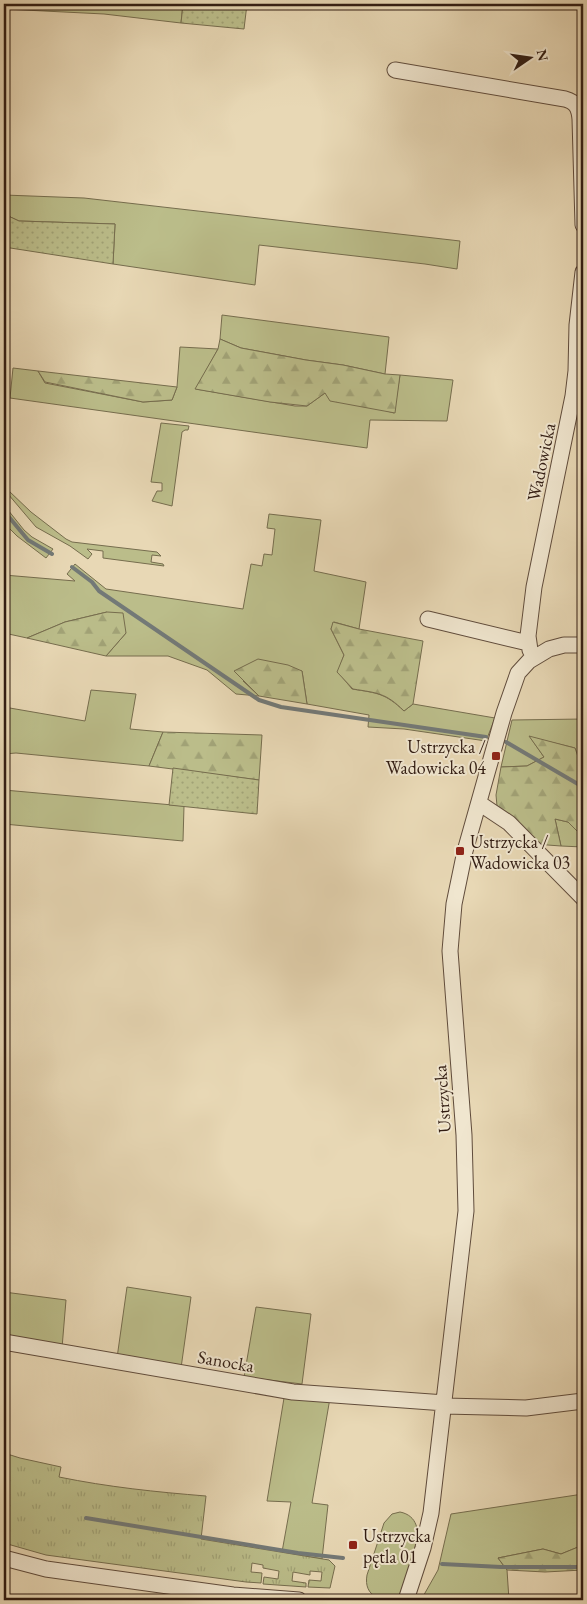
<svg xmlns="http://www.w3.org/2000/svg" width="587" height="1604" viewBox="0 0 587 1604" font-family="'EB Garamond',serif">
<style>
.grass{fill:#bbbd8a;stroke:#766d4e}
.forest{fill:url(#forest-firs);stroke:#766d4e}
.park{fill:url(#park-tufts);stroke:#766d4e}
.garden{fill:url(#garden-dots);stroke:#766d4e}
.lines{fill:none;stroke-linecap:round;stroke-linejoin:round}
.stream{stroke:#737977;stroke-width:4}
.minor-casing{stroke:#604c3c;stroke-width:17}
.minor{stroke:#f0e6cf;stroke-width:15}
.poi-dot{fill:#8f2418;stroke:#f0e6cf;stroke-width:2}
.labels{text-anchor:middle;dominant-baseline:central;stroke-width:4;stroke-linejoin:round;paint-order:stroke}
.street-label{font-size:18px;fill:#321d13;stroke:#f0e6cf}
.poi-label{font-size:18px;fill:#321d13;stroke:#f0e6cf;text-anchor:start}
</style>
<defs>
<pattern id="forest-firs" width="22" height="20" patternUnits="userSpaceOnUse" patternTransform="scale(1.25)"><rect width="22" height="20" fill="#bbbd8a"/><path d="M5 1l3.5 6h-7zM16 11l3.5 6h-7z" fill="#a1a276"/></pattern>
<pattern id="park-tufts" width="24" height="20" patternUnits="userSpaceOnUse" patternTransform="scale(1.25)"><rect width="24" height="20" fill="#bbbd8a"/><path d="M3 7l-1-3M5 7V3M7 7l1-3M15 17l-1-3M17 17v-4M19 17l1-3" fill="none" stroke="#a1a276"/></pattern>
<pattern id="garden-dots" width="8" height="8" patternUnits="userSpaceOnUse" patternTransform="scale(1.25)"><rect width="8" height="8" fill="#bbbd8a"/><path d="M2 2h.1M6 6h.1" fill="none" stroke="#a1a276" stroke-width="1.8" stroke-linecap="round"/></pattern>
</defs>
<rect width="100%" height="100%" fill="#e8d8b5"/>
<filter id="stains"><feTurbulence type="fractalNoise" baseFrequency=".004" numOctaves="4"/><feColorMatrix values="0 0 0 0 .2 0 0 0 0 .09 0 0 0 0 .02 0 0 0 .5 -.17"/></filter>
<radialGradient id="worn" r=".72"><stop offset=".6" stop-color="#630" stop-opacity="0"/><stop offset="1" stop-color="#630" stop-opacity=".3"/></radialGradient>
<path class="grass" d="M4 4H183L181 23 104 14 4 9Z
M4 195 84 198 460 241 457 269 425 264 259 245 255 285 113 264 115 224 19 221 4 214Z
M222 315 389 337 385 374 343 365 306 360 241 348 220 339Z
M180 347 218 349 196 389 295 406H307L325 393 394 413 400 375 453 380 447 421 370 420 367 448 10 398 13 368 38 371 45 383 143 402 172 400 177 387Z
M161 423 189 426 188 430H185L182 432 172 506 152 501 157 491H162V483L151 482Z
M9 491 31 512 66 539 72 542 157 552 161 556 152 555 151 562 163 564 164 566 103 558V551L87 549 92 554 88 559 70 546 36 527 8 494 7 492Z
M4 505 24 530 32 537 53 549 46 558 17 536 4 523Z
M269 514 321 520 314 571 366 582 359 629 334 622 331 629 344 655 338 672 352 689C377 693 385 693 404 711L413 704 495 718 486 741 404 729 368 727 369 715 307 704 302 671 243 681 259 696 236 694 207 670 168 656H106L126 633 107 612 65 622 27 638 4 633V575L75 581 67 574 75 564 106 589 243 609 251 564 262 566 264 554 272 555 275 529 267 528Z
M91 690 136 694 130 729 163 732 149 766 16 753 4 754V707L85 721Z
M583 719V771L575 748 530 737 544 757 527 766 501 767 512 720Z
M4 790 184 806 183 841 4 824Z
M555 819 568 822 578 832H583V847L561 846Z
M127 1287 191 1297 181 1368 117 1358Z
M4 1292 66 1300 62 1348 4 1338Z
M256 1307 311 1314 302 1384 244 1377Z
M285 1392 330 1398 312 1503 328 1505 322 1559 282 1552 291 1502 267 1501Z
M583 1494V1545L561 1554 543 1549 498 1558 507 1570 509 1600H421L438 1570 451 1514Z
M400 1512C435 1519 409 1574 400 1594 383 1604 363 1597 367 1575L384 1523 392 1514Z"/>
<path class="forest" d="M220 339 241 348 306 360 343 365 385 374 400 375 395 413 330 401 325 393 307 406 270 402 195 389 218 349Z
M38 371 177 387 172 400 143 402 45 382Z
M107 612 123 613 126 633 106 656 27 638 65 622Z
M333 622 359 629 423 641 413 704 404 711C386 693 378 693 353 689L337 672 344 655 331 629Z
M258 659 288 665 302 671 307 704 259 696 234 671Z
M163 732 262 735 259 780 149 766Z
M529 736 575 748 583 771V832H578L568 822 555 819 561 846 534 844 497 806 496 795 501 767 527 766 544 757Z
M583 1545V1570L545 1572 507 1570 498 1558 543 1549 561 1554Z"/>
<path class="park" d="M4 1453 20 1458 61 1467 59 1477C108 1487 156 1492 206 1496L201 1539 329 1560 335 1566 330 1588 308 1587 309 1580 321 1581 322 1572 310 1571V1575L293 1572 292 1581 306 1583V1587L263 1584 264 1577 278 1579 279 1571 263 1568V1565L252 1563 251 1572 262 1573 261 1583 246 1582 46 1555 4 1543Z"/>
<path class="garden" d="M183 4H247L244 29 181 23Z
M4 214 19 221 115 224 113 264 4 247Z
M173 768 259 780 257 814 169 805Z"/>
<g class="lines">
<path class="stream" d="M4 511 28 540 52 554
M72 567 92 582 99 591 259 700 281 707 486 737
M506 742 583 787
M86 1518 298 1553 343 1558
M442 1564 501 1567H583"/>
<g class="minor-casing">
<path id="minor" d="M395 70 565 99C576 102 579 108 580 119L583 225
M428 619 528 643
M534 657 530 650 528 636 534 587 573 396 576 371 577 325 583 272
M479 803 509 823 583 898
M4 1342 293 1392 445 1403
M444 1406 526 1408 583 1401
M4 1558 46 1569 233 1595 299 1600
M406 1600 423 1548 431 1513 466 1211 464 1135 450 951 454 904 465 851 504 713 518 673 529 661 549 649 564 645H583"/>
</g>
<use href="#minor" class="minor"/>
</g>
<g class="poi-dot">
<rect x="491" y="751" width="10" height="10" rx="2.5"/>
<rect x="455" y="846" width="10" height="10" rx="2.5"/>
<rect x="348" y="1540" width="10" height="10" rx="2.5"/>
</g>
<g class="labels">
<g class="street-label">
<text transform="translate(541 462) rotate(-78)">Wadowicka</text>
<text transform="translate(442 1099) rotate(-94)">Ustrzycka</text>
<text transform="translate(226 1361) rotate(10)">Sanocka</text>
</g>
<g class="poi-label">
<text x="486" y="746" text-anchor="end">Ustrzycka /<tspan x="486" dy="21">Wadowicka 04</tspan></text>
<text x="470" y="841">Ustrzycka /<tspan x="470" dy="21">Wadowicka 03</tspan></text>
<text x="363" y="1535">Ustrzycka<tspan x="363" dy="21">pętla 01</tspan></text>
</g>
</g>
<rect width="587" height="1604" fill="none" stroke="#e8d8b5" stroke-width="20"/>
<rect x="5" y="5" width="577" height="1594" fill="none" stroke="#321d13" stroke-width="2.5"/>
<rect x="10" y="10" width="567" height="1584" fill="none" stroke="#321d13"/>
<g transform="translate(530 58) rotate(77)" stroke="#f0e6cf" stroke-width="4" paint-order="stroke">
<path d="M0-4L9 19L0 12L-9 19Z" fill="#321d13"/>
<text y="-8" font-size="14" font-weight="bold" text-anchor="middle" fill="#321d13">N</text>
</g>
<rect width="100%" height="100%" filter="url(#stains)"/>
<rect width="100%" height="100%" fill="url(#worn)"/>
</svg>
